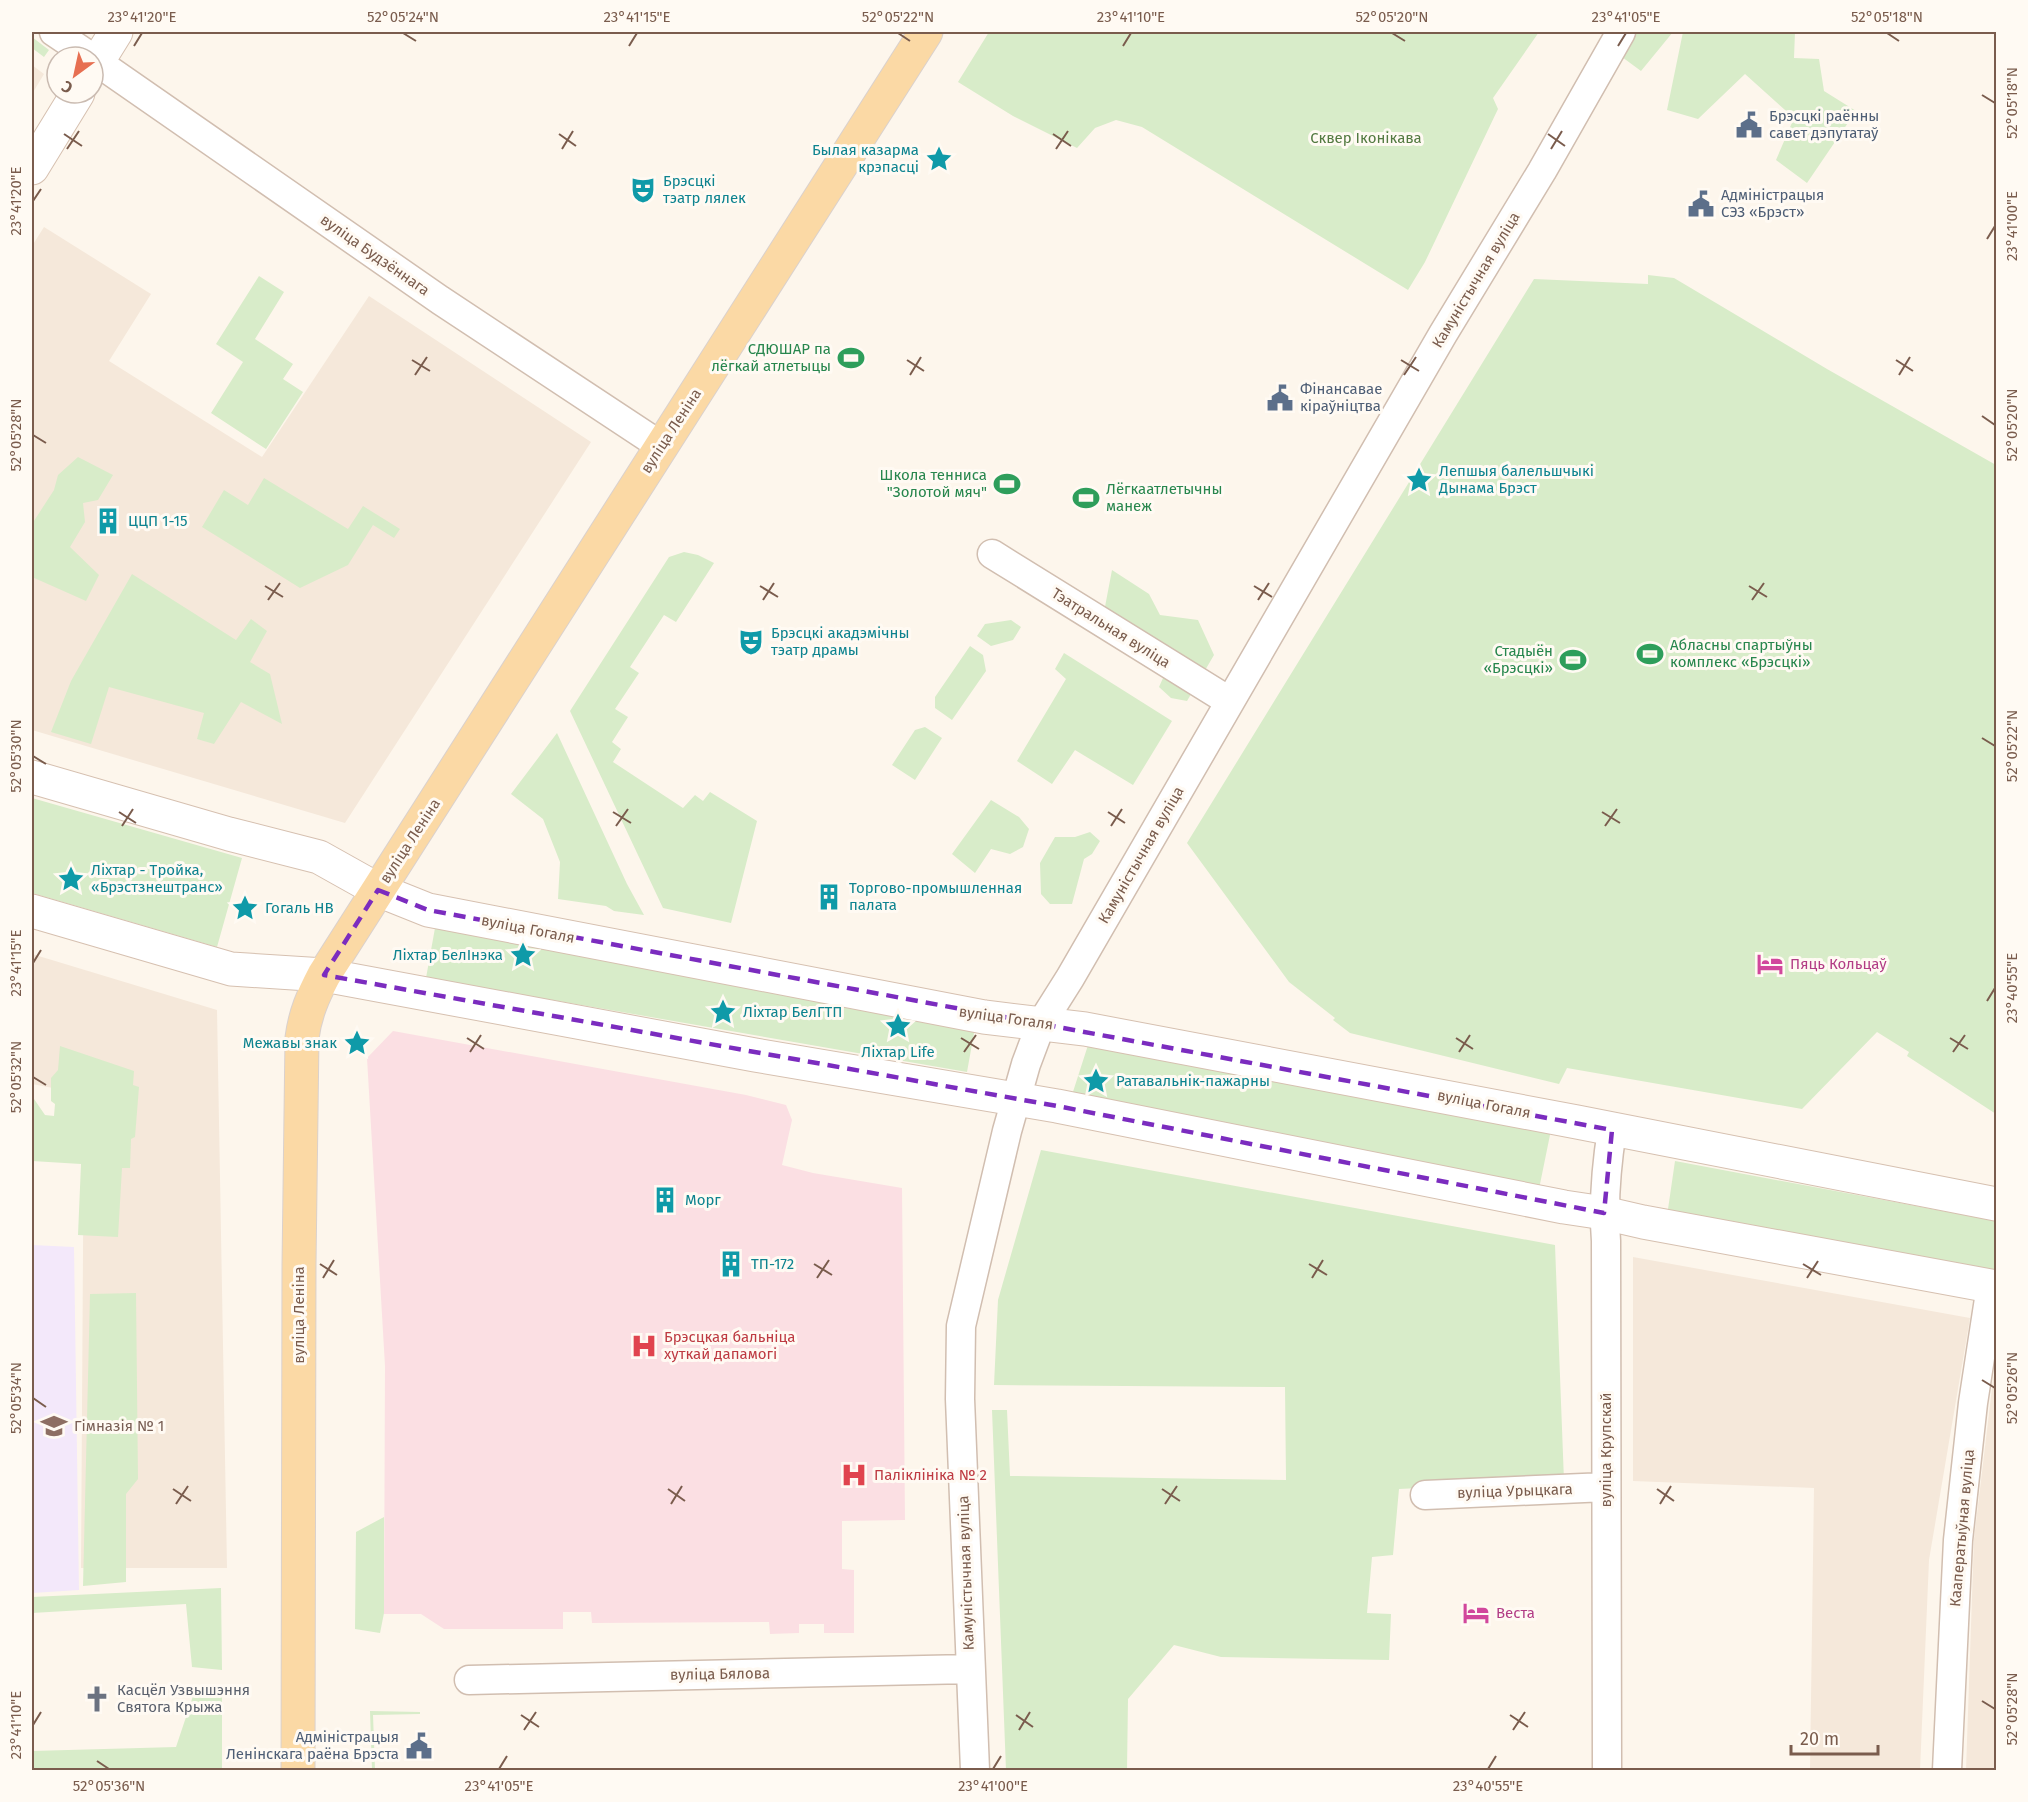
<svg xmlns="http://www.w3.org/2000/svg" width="2028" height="1802" viewBox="0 0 2028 1802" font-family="'Fira Sans',sans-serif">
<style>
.residential{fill:#f5e8da}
.education{fill:#f3e8fa}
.medical{fill:#fbdfe3}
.green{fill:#d8ecc9}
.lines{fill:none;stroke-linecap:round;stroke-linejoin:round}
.street-casing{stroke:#d1beb0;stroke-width:31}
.secondary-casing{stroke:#d6c0b0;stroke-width:35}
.primary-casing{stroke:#dad1cd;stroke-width:35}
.street{stroke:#fff;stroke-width:28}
.secondary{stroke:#fff;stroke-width:33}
.primary{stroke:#fbd9a5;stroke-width:33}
.marked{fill:none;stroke:#7b2cbf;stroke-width:4.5;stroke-dasharray:12 8;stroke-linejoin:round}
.ticks{fill:none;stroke:#7a5c4d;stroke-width:2}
.labels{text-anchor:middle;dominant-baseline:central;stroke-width:6;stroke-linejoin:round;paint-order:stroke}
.service-label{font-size:15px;fill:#4e5e75;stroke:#fffaf3;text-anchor:start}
.park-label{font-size:15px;fill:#537a41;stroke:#fffaf3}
.culture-label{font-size:15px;fill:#0d838f;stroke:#fffaf3;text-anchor:start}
.street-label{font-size:15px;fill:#7a5c4d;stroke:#fffaf3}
.leisure-label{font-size:15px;fill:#27864d;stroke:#fffaf3;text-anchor:end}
.hotel-label{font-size:15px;fill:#b23c85;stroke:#fffaf3;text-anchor:start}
.health-label{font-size:15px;fill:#be3a42;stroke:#fffaf3;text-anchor:start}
.education-label{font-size:15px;fill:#785e54;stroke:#fffaf3;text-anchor:start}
.worship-label{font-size:15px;fill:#5b616d;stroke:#fffaf3;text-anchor:start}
.neatline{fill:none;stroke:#7a5c4d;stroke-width:2}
.ticks-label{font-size:15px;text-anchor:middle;fill:#7a5c4d}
</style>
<rect width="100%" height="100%" fill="#fdf6ec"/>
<path class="residential" d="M32 65 44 74 32 94Z
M44 227 151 294 109 361 262 457 369 296 591 442 345 823 32 730V246Z
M32 954 217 1010 227 1568H81L84 1094 32 1084Z
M1633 1257 1970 1318 1929 1560 1920 1770H1810L1814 1488 1633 1481Z
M1996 1355V1770H1966L1974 1539Z"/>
<path class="education" d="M32 1245 74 1247 79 1590 32 1593Z"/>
<path class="medical" d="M393 1031 746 1095 786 1105 792 1120 782 1165 813 1173 902 1188 905 1520 842 1521V1569L854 1570V1633H824V1624H799V1633L770 1634 769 1622 592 1623 591 1612H563V1629H444L421 1614H384L385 1366 367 1058Z"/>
<path class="green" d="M989 32H1539L1493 98 1498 109 1425 262 1408 290 1142 127 1116 120 1095 128 1077 148 1013 116 958 82Z
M1635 32H1673L1641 71 1622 57Z
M1683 32H1795L1794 58 1819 59 1824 91 1856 111 1807 183 1776 160 1794 118 1745 74 1698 119 1667 110Z
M32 37 49 50 44 57 32 48Z
M1648 275 1674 278 1827 369 1996 465V1114L1907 1056 1909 1052 1877 1032 1802 1109 1567 1068 1559 1084 1350 1033 1333 1020 1335 1018 1289 982 1187 843 1534 279 1648 284Z
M259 276 284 292 255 339 293 364 283 379 303 392 266 449 211 413 243 362 216 344Z
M78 457 113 475 98 500 83 503 85 522 70 547 99 575 86 601 32 577V524L54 490 58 475Z
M264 478 348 529 363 506 400 529 394 538 373 525 348 565 300 588 202 527 224 490 248 505Z
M684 552 698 555 714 563 676 622 664 615 630 667 639 673 615 709 628 717 612 742 621 749 613 762 683 808 695 795 703 801 710 792 757 821 731 923 663 908 570 711 669 557Z
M1112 570 1149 594 1160 615 1198 620 1214 655 1187 701 1171 698 1159 687 1172 658 1104 612Z
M132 574 236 640 251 619 267 631 250 662 270 674 282 724 241 702 214 744 197 739 204 713 109 687 91 744 51 732 71 681Z
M1011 620 1021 627 1013 640 991 646 977 636 985 624Z
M970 646 983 655 986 671 952 720 935 708V697Z
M1064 653 1172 721 1133 785 1075 750 1052 784 1017 761 1066 679 1055 669Z
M925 727 942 738 915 780 892 765 915 730Z
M557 733 627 884 644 915 614 911 606 906 558 899 560 862 543 819 511 794Z
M32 798 242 858 217 947 32 893Z
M991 800 1019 817 1029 829 1023 847 1010 854 991 849 975 873 952 854Z
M1090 832 1100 841 1092 854 1084 859 1072 904H1050L1041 894 1040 863 1055 837H1075Z
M435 928 976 1022 967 1072 426 978Z
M1089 1042 1551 1130 1539 1189 1071 1098Z
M60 1046 134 1071 133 1085 139 1087 135 1137 131 1139 130 1168H122L118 1237 78 1235 81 1164 32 1161V1096L45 1115 54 1116 55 1104 51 1101V1078L58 1070Z
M1041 1150 1555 1245 1564 1481 1399 1489 1393 1555 1372 1557 1367 1613 1391 1614 1389 1660 1221 1657 1174 1645 1128 1699 1127 1770H1006L992 1410H1007L1010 1476 1286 1480 1285 1387 994 1385 998 1300Z
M1675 1161 1996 1221V1278L1667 1216Z
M136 1293 138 1479 126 1494V1582L83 1586 90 1294Z
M384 1517V1613L380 1633 355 1629 356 1532Z
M221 1588 222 1670 192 1667 186 1604 32 1613V1597Z
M195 1690 222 1692V1770H32V1751L176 1747Z
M370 1711 420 1712V1714L373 1715 375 1770H372Z"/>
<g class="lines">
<g class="street-casing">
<path id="street" d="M54 32 91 57
M93 59 440 300 661 446
M992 554 1229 701
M1425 1495 1606 1487
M469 1680 970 1669
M975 1770 960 1399 961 1326 1007 1131 1026 1064 1041 1024 1070 978 1443 334 1542 171 1621 32
M1607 1770 1606 1241C1603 1203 1606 1168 1612 1130
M1947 1770 1958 1540 1973 1403 1991 1286"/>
</g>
<g class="secondary-casing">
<path id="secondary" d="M93 69 116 32
M32 168 78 93
M32 777 229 834 319 857 378 890 428 910 984 1017 1085 1029 1577 1122 1996 1204
M32 911 231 969 324 975 755 1055 1057 1106 1564 1207 1604 1213 1643 1222 1996 1287"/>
</g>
<g class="primary-casing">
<path id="primary" d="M298 1770 299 1265 302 1038C305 1014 313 996 324 975L926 32"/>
</g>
<use href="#street" class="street"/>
<use href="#secondary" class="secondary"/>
<use href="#primary" class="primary"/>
</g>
<path class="marked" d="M378 890 428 910 1612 1130 1604 1213 1057 1106 324 975Z"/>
<path class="ticks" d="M403 33 416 41M898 33 910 41M1392 33 1405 41M1887 33 1899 41M134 46 142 33M629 46 637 33M1123 46 1131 33M1618 46 1626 33M1982 95 1995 103M64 134 82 146M559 134 576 146M1053 134 1071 146M1548 134 1565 146M67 149 79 131M562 149 573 131M1056 149 1068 131M1551 149 1562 131M33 201 41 189M1987 239 1995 226M412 360 430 371M907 360 924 371M1401 360 1419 371M1896 360 1913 371M415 375 427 357M910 375 921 357M1404 375 1416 357M1899 375 1910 357M1982 416 1995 425M33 435 46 443M265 586 283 597M760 586 778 597M1254 586 1272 597M1749 586 1767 597M268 600 280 583M763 600 774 583M1258 600 1269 583M1752 600 1764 583M1982 738 1995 746M33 756 46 764M119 812 136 823M613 812 631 823M1108 812 1125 823M1602 812 1620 823M122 826 133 809M616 826 628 809M1111 826 1122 809M1605 826 1617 809M33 963 41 950M1987 1001 1995 988M467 1038 484 1049M961 1038 979 1049M1456 1038 1473 1049M1950 1038 1968 1049M470 1052 481 1035M964 1052 976 1035M1459 1052 1470 1035M1953 1052 1965 1035M33 1077 46 1085M320 1264 337 1275M814 1264 832 1275M1309 1264 1327 1275M1803 1264 1821 1275M323 1278 334 1260M817 1278 829 1260M1312 1278 1323 1260M1807 1278 1818 1261M1982 1380 1995 1388M33 1398 46 1407M173 1489 191 1501M668 1489 685 1501M1162 1489 1180 1501M1657 1489 1674 1501M176 1504 188 1486M671 1504 682 1486M1165 1504 1177 1486M1660 1504 1671 1486M1982 1701 1995 1709M521 1715 539 1727M1016 1715 1033 1727M1510 1715 1528 1727M33 1725 41 1712M524 1730 536 1712M1019 1730 1030 1712M1513 1730 1525 1712M97 1761 109 1769M499 1769 507 1756M993 1769 1001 1756M1488 1769 1496 1756"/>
<defs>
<g id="civic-bare" transform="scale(2.07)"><path d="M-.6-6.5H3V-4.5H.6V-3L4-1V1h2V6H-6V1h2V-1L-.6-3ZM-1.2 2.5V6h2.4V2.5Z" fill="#5c6f8a" stroke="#fffaf3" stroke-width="2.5" paint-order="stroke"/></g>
<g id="sight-bare" transform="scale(2.07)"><path d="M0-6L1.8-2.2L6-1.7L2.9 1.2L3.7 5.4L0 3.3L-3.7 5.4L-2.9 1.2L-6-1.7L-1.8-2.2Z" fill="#0f9aa8" stroke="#fffaf3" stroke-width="2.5" paint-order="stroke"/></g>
<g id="theatre-bare" transform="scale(2.07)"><path d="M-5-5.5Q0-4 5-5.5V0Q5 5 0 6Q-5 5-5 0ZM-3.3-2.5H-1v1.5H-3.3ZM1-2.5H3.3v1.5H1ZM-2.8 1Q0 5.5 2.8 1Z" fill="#0f9aa8" stroke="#fffaf3" stroke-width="2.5" paint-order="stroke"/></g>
<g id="stadium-bare" transform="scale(2.07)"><path d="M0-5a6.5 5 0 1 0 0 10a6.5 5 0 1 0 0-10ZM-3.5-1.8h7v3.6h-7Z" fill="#2e9e5b" stroke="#fffaf3" stroke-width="2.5" paint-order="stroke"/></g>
<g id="building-bare" transform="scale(2.07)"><path d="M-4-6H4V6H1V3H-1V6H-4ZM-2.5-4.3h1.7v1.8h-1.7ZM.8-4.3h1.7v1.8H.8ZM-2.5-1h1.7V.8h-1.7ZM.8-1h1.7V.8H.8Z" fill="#0f9aa8" stroke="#fffaf3" stroke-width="2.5" paint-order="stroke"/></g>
<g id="hotel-bare" transform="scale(2.07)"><path d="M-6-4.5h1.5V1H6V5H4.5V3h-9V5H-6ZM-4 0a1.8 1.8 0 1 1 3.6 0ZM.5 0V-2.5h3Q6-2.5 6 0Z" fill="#d1479c" stroke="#fffaf3" stroke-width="2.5" paint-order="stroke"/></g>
<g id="hospital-bare" transform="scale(2.07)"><path d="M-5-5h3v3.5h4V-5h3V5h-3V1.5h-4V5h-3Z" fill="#e0444e" stroke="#fffaf3" stroke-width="2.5" paint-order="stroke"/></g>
<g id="school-bare" transform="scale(2.07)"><path d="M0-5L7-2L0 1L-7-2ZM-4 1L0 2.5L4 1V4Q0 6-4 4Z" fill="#8d6e63" stroke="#fffaf3" stroke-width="2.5" paint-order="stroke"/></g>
<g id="church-bare" transform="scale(2.07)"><path d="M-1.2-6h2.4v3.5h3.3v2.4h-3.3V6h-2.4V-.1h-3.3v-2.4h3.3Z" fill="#6b7280" stroke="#fffaf3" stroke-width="2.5" paint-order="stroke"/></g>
</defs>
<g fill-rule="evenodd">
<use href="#civic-bare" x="1749" y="125"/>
<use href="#sight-bare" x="939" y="159"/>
<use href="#theatre-bare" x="643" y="190"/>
<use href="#civic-bare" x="1701" y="204"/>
<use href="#stadium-bare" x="851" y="358"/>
<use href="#civic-bare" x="1280" y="398"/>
<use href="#sight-bare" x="1419" y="480"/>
<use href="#stadium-bare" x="1007" y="484"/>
<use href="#stadium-bare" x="1086" y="498"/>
<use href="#building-bare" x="108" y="521"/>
<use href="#theatre-bare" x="751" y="642"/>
<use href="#stadium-bare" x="1650" y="654"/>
<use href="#stadium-bare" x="1573" y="660"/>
<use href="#sight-bare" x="71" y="879"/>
<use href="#building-bare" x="829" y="897"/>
<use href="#sight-bare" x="245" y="908"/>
<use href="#sight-bare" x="523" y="955"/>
<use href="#hotel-bare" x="1770" y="964"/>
<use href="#sight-bare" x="723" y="1012"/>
<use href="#sight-bare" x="898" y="1026"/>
<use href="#sight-bare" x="357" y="1043"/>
<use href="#sight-bare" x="1096" y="1081"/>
<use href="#building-bare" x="665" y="1200"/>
<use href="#building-bare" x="731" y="1264"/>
<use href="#hospital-bare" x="644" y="1346"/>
<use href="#school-bare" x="54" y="1426"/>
<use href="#hospital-bare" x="854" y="1475"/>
<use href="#hotel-bare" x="1476" y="1613"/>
<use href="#church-bare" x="97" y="1699"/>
<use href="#civic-bare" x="419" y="1746"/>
</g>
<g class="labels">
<g class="service-label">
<text x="1769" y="116">Брэсцкі раённы<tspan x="1769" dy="17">савет дэпутатаў</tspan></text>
<text x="1721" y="195">Адміністрацыя<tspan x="1721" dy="17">СЭЗ «Брэст»</tspan></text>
<text x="1300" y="389">Фінансавае<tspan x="1300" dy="17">кіраўніцтва</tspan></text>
<text x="399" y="1737" text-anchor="end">Адміністрацыя<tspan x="399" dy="17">Ленінскага раёна Брэста</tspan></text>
</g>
<g class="park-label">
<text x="1366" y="138">Сквер Іконікава</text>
</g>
<g class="culture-label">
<text x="919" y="150" text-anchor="end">Былая казарма<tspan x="919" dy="17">крэпасці</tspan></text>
<text x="663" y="181">Брэсцкі<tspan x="663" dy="17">тэатр лялек</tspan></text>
<text x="1439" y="471">Лепшыя балельшчыкі<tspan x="1439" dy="17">Дынама Брэст</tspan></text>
<text x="128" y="521">ЦЦП 1-15</text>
<text x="771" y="633">Брэсцкі акадэмічны<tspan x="771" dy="17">тэатр драмы</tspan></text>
<text x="91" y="870">Ліхтар - Тройка,<tspan x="91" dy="17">«Брэстзнештранс»</tspan></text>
<text x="849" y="888">Торгово-промышленная<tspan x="849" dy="17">палата</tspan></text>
<text x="265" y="908">Гогаль НВ</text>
<text x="503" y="955" text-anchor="end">Ліхтар БелІнэка</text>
<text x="743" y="1012">Ліхтар БелГТП</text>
<text x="337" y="1043" text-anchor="end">Межавы знак</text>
<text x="898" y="1052" text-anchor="middle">Ліхтар Life</text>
<text x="1116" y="1081">Ратавальнік-пажарны</text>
<text x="685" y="1200">Морг</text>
<text x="751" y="1264">ТП-172</text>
</g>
<g class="street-label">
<text transform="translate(375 255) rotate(35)">вуліца Будзённага</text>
<text transform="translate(1476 280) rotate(-59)">Камуністычная вуліца</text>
<text transform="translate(671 431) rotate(-57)">вуліца Леніна</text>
<text transform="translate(1111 628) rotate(32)">Тэатральная вуліца</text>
<text transform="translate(410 841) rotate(-57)">вуліца Леніна</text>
<text transform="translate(1141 855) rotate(-60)">Камуністычная вуліца</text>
<text transform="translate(528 929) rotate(11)">вуліца Гогаля</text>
<text transform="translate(1006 1018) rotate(8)">вуліца Гогаля</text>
<text transform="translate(1484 1104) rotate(11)">вуліца Гогаля</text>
<text transform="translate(299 1315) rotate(-90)">вуліца Леніна</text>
<text transform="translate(1606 1450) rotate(-90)">вуліца Крупскай</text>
<text transform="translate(1515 1491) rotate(-2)">вуліца Урыцкага</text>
<text transform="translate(1962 1528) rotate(-85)">Кааператыўная вуліца</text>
<text transform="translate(966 1573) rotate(-92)">Камуністычная вуліца</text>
<text transform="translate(720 1674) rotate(-1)">вуліца Бялова</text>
</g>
<g class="leisure-label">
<text x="831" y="349">СДЮШАР па<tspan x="831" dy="17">лёгкай атлетыцы</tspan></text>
<text x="987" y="475">Школа тенниса<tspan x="987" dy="17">"Золотой мяч"</tspan></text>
<text x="1106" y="489" text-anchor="start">Лёгкаатлетычны<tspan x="1106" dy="17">манеж</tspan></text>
<text x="1670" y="645" text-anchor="start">Абласны спартыўны<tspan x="1670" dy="17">комплекс «Брэсцкі»</tspan></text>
<text x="1553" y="651">Стадыён<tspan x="1553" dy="17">«Брэсцкі»</tspan></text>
</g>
<g class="hotel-label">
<text x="1790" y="964">Пяць Кольцаў</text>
<text x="1496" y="1613">Веста</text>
</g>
<g class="health-label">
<text x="664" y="1337">Брэсцкая бальніца<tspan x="664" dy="17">хуткай дапамогі</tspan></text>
<text x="874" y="1475">Паліклініка № 2</text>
</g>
<g class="education-label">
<text x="74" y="1426">Гімназія № 1</text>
</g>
<g class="worship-label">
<text x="117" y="1690">Касцёл Узвышэння<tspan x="117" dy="17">Святога Крыжа</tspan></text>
</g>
</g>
<rect width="2028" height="1802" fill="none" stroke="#fffaf3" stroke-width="66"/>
<g transform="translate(75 75) rotate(213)"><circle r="28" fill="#fffaf3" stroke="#cabbb1" stroke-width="1.5"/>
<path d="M0-4.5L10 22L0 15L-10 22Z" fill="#e76f51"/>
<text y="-9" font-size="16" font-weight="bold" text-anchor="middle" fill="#7a5c4d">С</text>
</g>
<path d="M1791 1745v9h87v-9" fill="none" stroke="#7a5c4d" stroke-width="3"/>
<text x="1800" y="1745" font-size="18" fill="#7a5c4d" stroke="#fffaf3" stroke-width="4.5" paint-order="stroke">20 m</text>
<rect x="33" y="33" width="1962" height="1736" class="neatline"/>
<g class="ticks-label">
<text x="142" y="22">23°41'20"E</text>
<text x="403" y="22">52°05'24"N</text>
<text x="637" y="22">23°41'15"E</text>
<text x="898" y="22">52°05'22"N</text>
<text x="1131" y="22">23°41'10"E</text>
<text x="1392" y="22">52°05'20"N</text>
<text x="1626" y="22">23°41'05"E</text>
<text x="1887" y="22">52°05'18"N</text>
<text transform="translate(2012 103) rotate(-90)" y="5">52°05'18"N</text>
<text transform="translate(16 201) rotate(-90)" y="5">23°41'20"E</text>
<text transform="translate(2012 226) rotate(-90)" y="5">23°41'00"E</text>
<text transform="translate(2012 425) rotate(-90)" y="5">52°05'20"N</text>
<text transform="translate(16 435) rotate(-90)" y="5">52°05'28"N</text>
<text transform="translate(2012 746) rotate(-90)" y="5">52°05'22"N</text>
<text transform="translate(16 756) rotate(-90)" y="5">52°05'30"N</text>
<text transform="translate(16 963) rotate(-90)" y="5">23°41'15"E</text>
<text transform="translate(2012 988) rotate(-90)" y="5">23°40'55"E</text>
<text transform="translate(16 1077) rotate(-90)" y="5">52°05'32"N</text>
<text transform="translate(2012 1388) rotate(-90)" y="5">52°05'26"N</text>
<text transform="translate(16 1398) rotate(-90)" y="5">52°05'34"N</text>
<text transform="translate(2012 1709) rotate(-90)" y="5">52°05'28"N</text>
<text transform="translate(16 1725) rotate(-90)" y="5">23°41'10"E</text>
<text x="109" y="1791">52°05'36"N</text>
<text x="499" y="1791">23°41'05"E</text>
<text x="993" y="1791">23°41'00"E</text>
<text x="1488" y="1791">23°40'55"E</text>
</g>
</svg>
